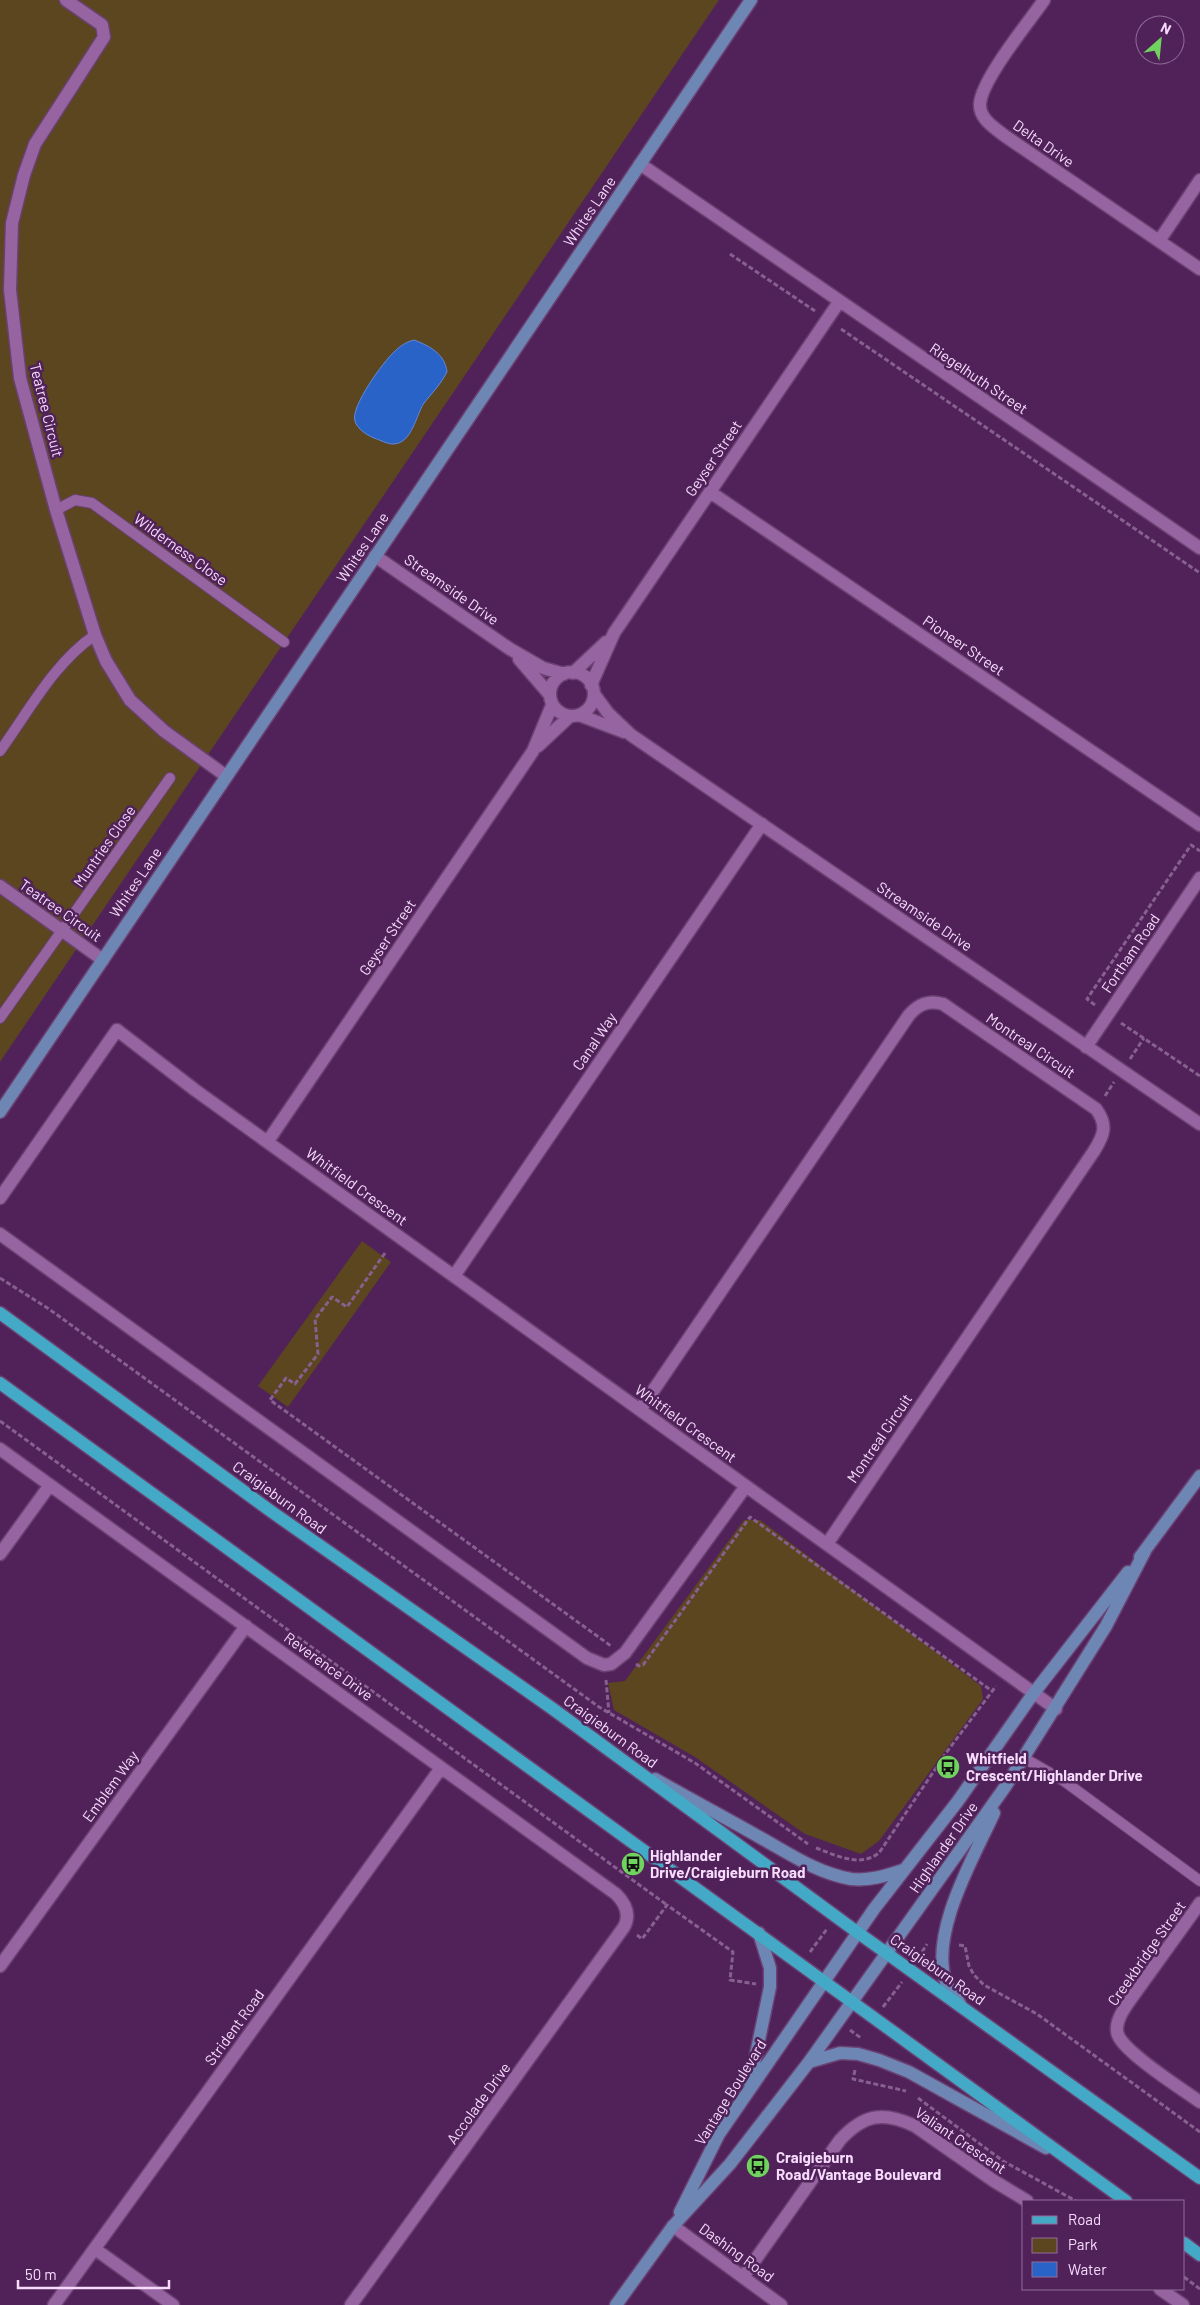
<svg xmlns="http://www.w3.org/2000/svg" width="1200" height="2305" viewBox="0 0 1200 2305" font-family="Barlow,sans-serif">
<style>
.green{fill:#5b461f}
.water{fill:#2963c8;stroke:#6687d8}
.lines{fill:none;stroke-linecap:round;stroke-linejoin:round}
.lane-casing{stroke:#6a4172;stroke-width:12}
.street-casing{stroke:#6a4172;stroke-width:15}
.secondary-casing{stroke:#6a4172;stroke-width:15}
.primary-casing{stroke:#6a4172;stroke-width:15}
.path{stroke:#87608f;stroke-width:3;stroke-dasharray:5 2.5;stroke-linecap:butt}
.lane{stroke:#9664a0;stroke-width:10}
.street{stroke:#9664a0;stroke-width:12}
.secondary{stroke:#6d86b3;stroke-width:12}
.primary{stroke:#44a9c6;stroke-width:12}
.labels{text-anchor:middle;dominant-baseline:central;stroke-width:5;stroke-linejoin:round;paint-order:stroke}
.street-label{font-size:15px;fill:#f6dbfc;stroke:#502259}
.poi-label{font-size:15px;font-weight:bold;fill:#f6dbfc;stroke:#502259;text-anchor:start}
</style>
<rect width="100%" height="100%" fill="#502259"/>
<path class="green" d="M0 0H719L0 1062Z
M362 1241 391 1262 288 1407 258 1386Z
M744 1520H760L981 1686 983 1699 879 1841 861 1854 805 1834 695 1757 614 1710 608 1683 625 1681Z"/>
<path class="water" d="M414 340C430 346 445 354 447 372 441 384 432 393 424 403 416 415 412 444 393 444 387 444 380 440 374 438 367 435 357 429 355 421 350 407 384 361 394 352 400 346 406 342 414 340Z"/>
<g class="lines">
<g class="lane-casing">
<path id="lane" d="M56 510 75 500 92 503 284 642
M0 751C29 711 54 663 95 635
M0 1018 170 778
M1024 1758 1064 1781 1200 1881"/>
</g>
<g class="street-casing">
<path id="street" d="M66 0 102 25 104 37 35 144 24 175 12 223 10 290 20 378 56 510 95 635 106 661 130 700 164 731 226 776
M1044 0C1029 22 981 80 980 104 979 119 995 128 1005 136L1200 269
M640 164 1200 548
M1159 241 1200 180
M710 492 1200 825
M375 556 510 649 543 668 564 674
M519 659 550 695
M550 694a22 22 0 1 1 44 0a22 22 0 1 1-44 0Z
M573 673 606 642
M591 685 614 633 839 302
M594 694 608 713 631 735 1200 1124
M579 715 624 732
M538 746 570 716
M0 886 103 960
M1086 1047 1200 878
M268 1141 533 751 552 705
M0 1198 117 1030 195 1090 1056 1709
M0 1234 587 1658 604 1665 611 1664 625 1653 746 1486
M454 1276 762 824
M640 1410 909 1015C919 1004 928 1000 943 1004L1096 1109C1108 1125 1104 1135 1094 1151L827 1544
M0 1449 616 1894C625 1903 631 1914 624 1927L351 2305
M0 1554 50 1485
M1200 1903 1133 1996C1126 2006 1113 2022 1118 2035 1125 2053 1182 2089 1200 2102
M0 1966 246 1626
M673 2226 781 2305
M95 2249 173 2305
M743 2277 840 2140C864 2114 883 2111 915 2126L994 2181 1027 2201
M1160 2289 1183 2305
M54 2305 441 1768"/>
</g>
<g class="secondary-casing">
<path id="secondary" d="M0 1112 751 0
M1140 1557 1200 1476
M655 1779C690 1799 726 1818 761 1838 790 1854 817 1873 851 1879 869 1881 885 1876 903 1870
M960 2004C956 1997 949 1989 946 1982 929 1933 974 1857 994 1813
M809 2062 840 2053 858 2054 879 2060 909 2072 1046 2148
M750 2083 770 1987V1968L759 1933
M680 2212 719 2134 874 1909 958 1801 1033 1694 1128 1572
M616 2305 673 2226 730 2164 809 2062 1005 1787 1106 1626 1145 1551"/>
</g>
<g class="primary-casing">
<path id="primary" d="M0 1313 272 1512 553 1709 857 1932 1200 2178
M0 1383 1126 2201
M1184 2243 1200 2255"/>
</g>
<path class="path" d="M730 254 815 311
M841 329 1200 573
M1095 1005 1087 999 1191 845 1200 851
M1121 1023 1200 1076
M1130 1059 1144 1038
M1105 1096 1114 1082
M385 1253 347 1307 332 1297 315 1319 318 1354 295 1384 286 1378 270 1400 611 1646
M0 1278 49 1309 599 1707 695 1763 808 1844
M0 1421 667 1905
M636 1664 639 1666 643 1665 750 1517 992 1691
M606 1680 609 1713
M816 1848C836 1855 859 1868 879 1853L946 1753 996 1686
M637 1935 642 1939 667 1905 733 1952 730 1980 756 1984
M959 1945 965 1946 969 1966 974 1975 984 1985 1037 2014 1200 2132
M810 1952 827 1929
M918 1958 927 1944
M883 2007 902 1982
M850 2030 861 2038
M855 2070 853 2079 906 2091
M918 2098 1003 2161 1076 2201
M1184 2277 1200 2289"/>
<use href="#lane" class="lane"/>
<use href="#street" class="street"/>
<use href="#secondary" class="secondary"/>
<use href="#primary" class="primary"/>
</g>
<defs>
<g id="bus-disc" transform="scale(1.25)"><circle r="9.5" fill="#70d35f" stroke="#502259"/><path d="M-5-6H5V4H4V6H2V4H-2V6H-4V4H-5ZM-3.5-4V0h7V-4ZM-3.5 1.2v1.5H-2V1.2ZM2 1.2v1.5H3.5V1.2Z" fill="#111"/></g>
</defs>
<g fill-rule="evenodd">
<use href="#bus-disc" x="948" y="1767"/>
<use href="#bus-disc" x="633" y="1864"/>
<use href="#bus-disc" x="758" y="2166"/>
</g>
<g class="labels">
<g class="street-label">
<text transform="translate(1044 143) rotate(35)">Delta Drive</text>
<text transform="translate(589 211) rotate(-56)">Whites Lane</text>
<text transform="translate(979 378) rotate(34)">Riegelhuth Street</text>
<text transform="translate(47 410) rotate(76)">Teatree Circuit</text>
<text transform="translate(713 458) rotate(-56)">Geyser Street</text>
<text transform="translate(362 547) rotate(-56)">Whites Lane</text>
<text transform="translate(181 549) rotate(36)">Wilderness Close</text>
<text transform="translate(452 589) rotate(35)">Streamside Drive</text>
<text transform="translate(964 645) rotate(34)">Pioneer Street</text>
<text transform="translate(104 846) rotate(-55)">Muntries Close</text>
<text transform="translate(135 882) rotate(-56)">Whites Lane</text>
<text transform="translate(61 910) rotate(35)">Teatree Circuit</text>
<text transform="translate(925 916) rotate(34)">Streamside Drive</text>
<text transform="translate(387 937) rotate(-56)">Geyser Street</text>
<text transform="translate(1130 953) rotate(-56)">Fortham Road</text>
<text transform="translate(594 1041) rotate(-56)">Canal Way</text>
<text transform="translate(1031 1045) rotate(34)">Montreal Circuit</text>
<text transform="translate(357 1186) rotate(36)">Whitfield Crescent</text>
<text transform="translate(686 1423) rotate(36)">Whitfield Crescent</text>
<text transform="translate(879 1438) rotate(-56)">Montreal Circuit</text>
<text transform="translate(280 1497) rotate(36)">Craigieburn Road</text>
<text transform="translate(329 1666) rotate(36)">Reverence Drive</text>
<text transform="translate(611 1731) rotate(36)">Craigieburn Road</text>
<text transform="translate(110 1786) rotate(-54)">Emblem Way</text>
<text transform="translate(943 1847) rotate(-55)">Highlander Drive</text>
<text transform="translate(1146 1953) rotate(-55)">Creekbridge Street</text>
<text transform="translate(938 1969) rotate(35)">Craigieburn Road</text>
<text transform="translate(234 2027) rotate(-54)">Strident Road</text>
<text transform="translate(730 2092) rotate(-58)">Vantage Boulevard</text>
<text transform="translate(478 2103) rotate(-54)">Accolade Drive</text>
<text transform="translate(961 2140) rotate(34)">Valiant Crescent</text>
<text transform="translate(737 2252) rotate(36)">Dashing Road</text>
</g>
<g class="poi-label">
<text x="966" y="1758">Whitfield<tspan x="966" dy="17">Crescent/Highlander Drive</tspan></text>
<text x="650" y="1855">Highlander<tspan x="650" dy="17">Drive/Craigieburn Road</tspan></text>
<text x="776" y="2157">Craigieburn<tspan x="776" dy="17">Road/Vantage Boulevard</tspan></text>
</g>
</g>
<rect x="1022" y="2200" width="162" height="90" fill="#502259" stroke="#926c9a"/>
<rect x="1032" y="2216" width="25" height="8" fill="#44a9c6" stroke="#926c9a"/>
<text x="1068" y="2225" font-size="15" fill="#f6dbfc">Road</text>
<rect x="1032" y="2238" width="25" height="15" fill="#5b461f" stroke="#926c9a"/>
<text x="1068" y="2250" font-size="15" fill="#f6dbfc">Park</text>
<rect x="1032" y="2262" width="25" height="15" fill="#2963c8" stroke="#926c9a"/>
<text x="1068" y="2275" font-size="15" fill="#f6dbfc">Water</text>
<g transform="translate(1160 40) rotate(27)"><circle r="24" fill="#502259" stroke="#926c9a"/>
<path d="M0-4L9 19L0 12L-9 19Z" fill="#70d35f"/>
<text y="-8" font-size="14" font-weight="bold" text-anchor="middle" fill="#f6dbfc">N</text>
</g>
<path d="M18 2280v8h151v-8" fill="none" stroke="#f6dbfc" stroke-width="2.5"/>
<text x="25" y="2280" font-size="15" fill="#f6dbfc" stroke="#502259" stroke-width="4" paint-order="stroke">50 m</text>
</svg>
